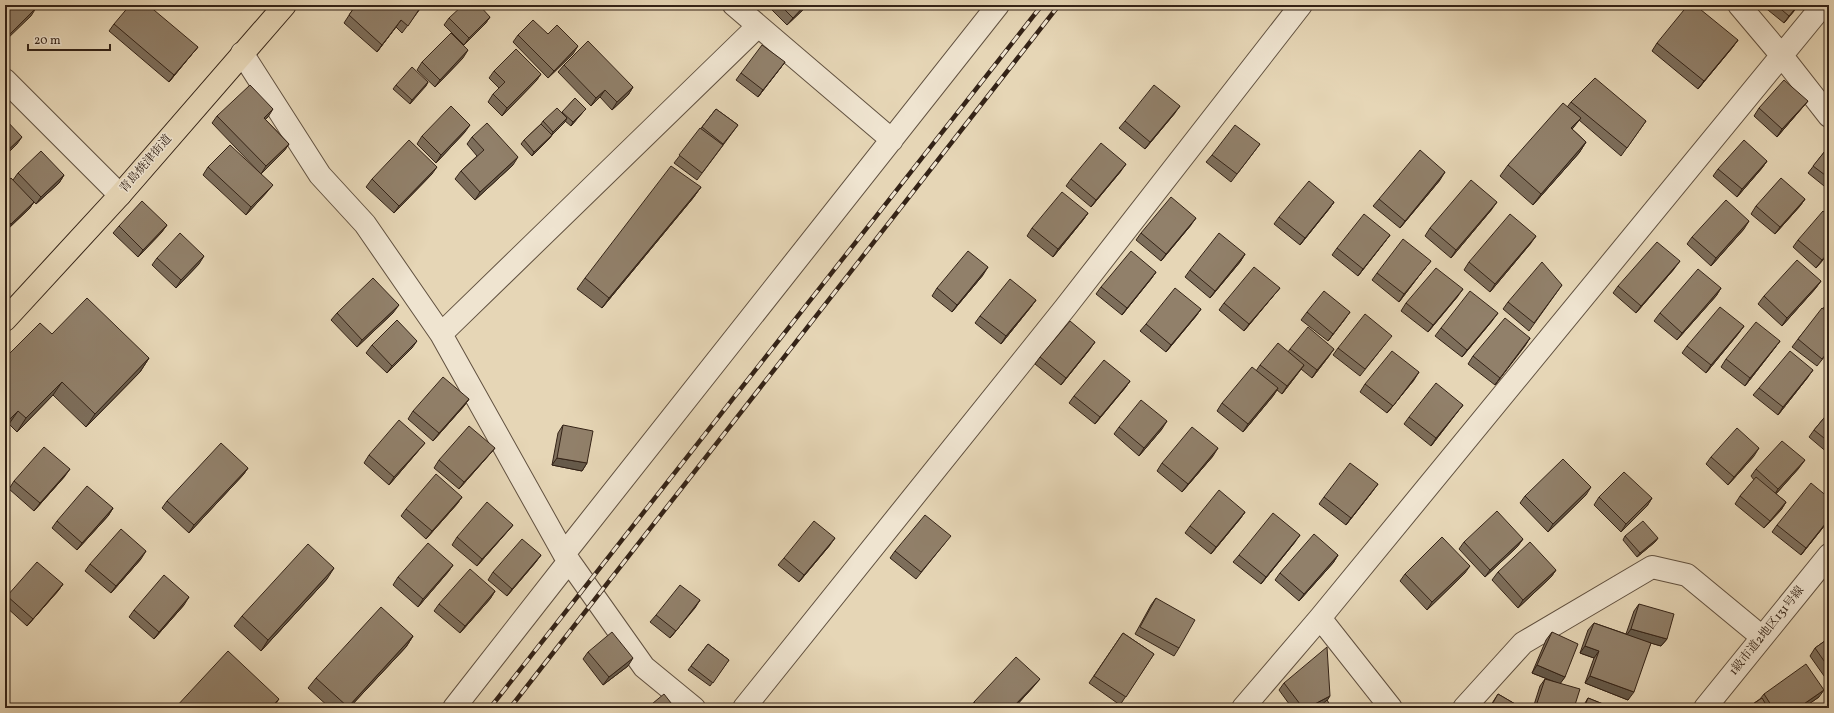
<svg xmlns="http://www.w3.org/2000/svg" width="1834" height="713" viewBox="0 0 1834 713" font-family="Vollkorn,'Noto Serif JP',serif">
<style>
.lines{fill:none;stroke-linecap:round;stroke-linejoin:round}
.minor-casing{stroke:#60503f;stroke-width:24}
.major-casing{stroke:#342317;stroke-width:24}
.minor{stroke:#efe4d0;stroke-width:22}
.major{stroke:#e6d6b6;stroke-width:22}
.rail-casing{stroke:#342317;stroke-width:4.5}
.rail{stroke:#efe4d0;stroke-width:3;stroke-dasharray:9;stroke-linecap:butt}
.wall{fill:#7d6e5b;stroke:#342317}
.shaded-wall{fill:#665a4a;stroke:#342317}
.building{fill:#91806a;stroke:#342317}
.labels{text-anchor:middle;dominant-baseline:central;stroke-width:3;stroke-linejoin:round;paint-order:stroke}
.street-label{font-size:12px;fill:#342317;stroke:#efe4d0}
</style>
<rect width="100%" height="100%" fill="#e6d6b6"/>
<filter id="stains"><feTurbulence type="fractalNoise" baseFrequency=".005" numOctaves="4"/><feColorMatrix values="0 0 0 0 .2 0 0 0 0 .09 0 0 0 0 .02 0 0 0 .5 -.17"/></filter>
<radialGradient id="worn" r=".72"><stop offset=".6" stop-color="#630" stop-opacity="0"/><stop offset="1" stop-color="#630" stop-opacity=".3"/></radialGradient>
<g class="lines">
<g class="minor-casing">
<path id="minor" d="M734 5 892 140
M1739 5 1782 56 1829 116
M242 53 320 175 365 224 441 334 564 554 644 667 694 708
M5 80 120 195
M441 334 758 26
M564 554 998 5
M1320 618 1391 708
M454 708 569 561
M744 708 1065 308 1301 5
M1243 708 1320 618 1823 5
M1464 708 1523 643 1652 567 1687 575 1762 637
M1705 708 1829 555"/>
</g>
<g class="major-casing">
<path id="major" d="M5 320 120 195 285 5"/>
</g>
<use href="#minor" class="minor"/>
<use href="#major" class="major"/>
<g class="rail-casing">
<path id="rail" d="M490 708 1042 5
M510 708 1059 5"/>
</g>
<use href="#rail" class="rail"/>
</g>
<path class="wall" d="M353 5H423L402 33 396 27 377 52 344 23 355 6Z
M769 5H808L787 25 768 6Z
M1764 5H1799L1784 23 1763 6Z
M490 17 485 24 464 45 444 25 449 18Z
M114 24 198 47 192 54 169 82 109 31Z
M548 34 573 54 548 78 513 42 518 35Z
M1738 40 1732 48 1698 89 1652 51 1657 43Z
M463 58 435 87 417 70 422 62Z
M785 62 758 97 736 80 741 73Z
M564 65 633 87 628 95 612 110 600 97 591 106 558 72Z
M494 71 541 74 536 81 502 116 488 102 493 94 499 88 489 78Z
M428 82 410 104 393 89 396 85Z
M575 98 583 112 571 126 565 121 552 135 549 139 532 156 521 144 524 140 541 124 543 121 562 113Z
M1808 101 1802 108 1777 137 1754 116 1759 108Z
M1571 102 1646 121 1621 156 1579 120 1572 129 1586 142 1579 153 1533 205 1500 176 1508 165 1568 106Z
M716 109 738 125 718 152 697 180 674 163Z
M1175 113 1145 149 1119 128 1125 121Z
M217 116 268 117 265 119 289 144 284 151 261 174 267 192 246 215 203 175 208 167 260 173 212 123Z
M465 132 436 163 417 144 422 136Z
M472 137 513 165 475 200 455 179 461 171 477 156 467 144Z
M1260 144 1231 182 1206 162 1212 155Z
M1829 146V190L1808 173Z
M1767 161 1762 168 1737 197 1713 176 1718 169Z
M1121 171 1091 207 1066 186 1071 179Z
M18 173 64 175 59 183 36 204 34 202 29 209 8 229 9 230 5 237V183L13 180Z
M432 174 394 213 366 187 372 179Z
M1440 180 1400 228 1373 206 1379 199Z
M701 187 693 198 602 308 577 289 585 278Z
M1805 199 1800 206 1775 234 1751 214 1756 206Z
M1334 202 1329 209 1300 245 1274 224 1279 217Z
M1492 209 1451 258 1425 236 1430 228Z
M1088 213 1083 220 1053 257 1027 236 1032 228Z
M1829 216V253L1816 268 1793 247 1798 240Z
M167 225 161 233 138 257 113 233 119 226Z
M1191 225 1161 261 1136 240 1141 233Z
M1744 229 1711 266 1687 244 1692 237Z
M1390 235 1358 276 1332 255 1337 248Z
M1531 243 1490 292 1464 270 1469 262Z
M1245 254 1240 262 1210 298 1185 277 1190 270Z
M157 258 199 264 176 288 152 265Z
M1425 268 1399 302 1372 280 1377 273Z
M1674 269 1636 313 1613 293 1618 286Z
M1156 272 1151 279 1122 315 1096 294 1101 287Z
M983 275 952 312 932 296 937 288Z
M1821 281 1815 289 1782 326 1758 304 1764 296Z
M1562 285 1529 331 1503 309 1508 302Z
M1721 288 1716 296 1677 340 1654 321 1660 313Z
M1274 295 1244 331 1219 310 1224 303Z
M1458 296 1428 332 1401 311 1406 303Z
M1036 300 1030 308 1001 344 975 323 980 316Z
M1829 301V351L1817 366 1792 347 1798 339Z
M1201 309 1196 316 1166 352 1140 331 1146 324Z
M1307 312 1345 319 1328 341 1301 320Z
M337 313H393L357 347 331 320Z
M1492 321 1462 357 1435 336 1441 328Z
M1744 326 1738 334 1706 373 1682 353 1687 346Z
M52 334 149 358 140 372 86 427 53 395 17 432 9 424 5 428V358Z
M1530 338 1495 385 1468 364 1473 356Z
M1780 341 1745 386 1721 367 1726 359Z
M1386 343 1360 376 1333 355 1338 348Z
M372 345 412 348 387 373 366 353Z
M1090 349 1061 385 1035 364 1040 357Z
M1290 349 1329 356 1312 378 1301 369 1282 394 1277 390 1273 396 1243 432 1217 411 1222 403 1256 371 1260 365 1288 352Z
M1808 377 1778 415 1753 395 1759 388Z
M1414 380 1387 413 1360 392 1365 384Z
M1130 381 1125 388 1095 424 1069 403 1074 396Z
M469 399 464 406 433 441 408 419 413 411Z
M1463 405 1431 446 1404 424 1409 417Z
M1829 412V454L1809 437 1814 430Z
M563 425 587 463 582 471 552 465 558 433Z
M1119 427 1162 429 1139 456 1114 434Z
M495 448 489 455 459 489 434 468 439 460Z
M419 450 389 485 364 463 369 455Z
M1213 456 1182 492 1157 471 1162 463Z
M1754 456 1728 485 1706 464 1711 457Z
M248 468 243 475 189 533 162 508 167 501Z
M1799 468 1776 494 1786 502 1781 510 1764 528 1735 504 1740 496 1754 480 1751 476 1756 469Z
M65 476 34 511 9 489 14 481Z
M1372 492 1346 525 1319 504 1324 497Z
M1586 495 1548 532 1520 503 1525 496Z
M462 497 457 504 426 539 401 516 406 509Z
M1599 497 1652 498 1647 506 1621 532 1594 505Z
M113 508 108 516 77 550 52 528 57 521Z
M1245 512 1240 519 1211 554 1185 533 1190 526Z
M1829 520 1801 555 1772 532 1777 525Z
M513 525 507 532 477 566 452 545 457 537Z
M1625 536 1658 538 1655 542 1637 557 1623 540Z
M1523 539 1517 547 1485 577 1459 549 1464 542Z
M1295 542 1261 584 1233 562 1239 555Z
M945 543 916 579 890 558 895 551Z
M830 545 799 582 778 565 784 558Z
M541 555 535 563 507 596 488 580 493 572Z
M1338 555 1333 563 1299 601 1275 580 1280 573Z
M141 559 111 593 85 571 90 564Z
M453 565 448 572 418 607 393 585 398 577Z
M1556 570 1551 577 1518 608 1492 580 1498 572Z
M1465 573 1427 610 1400 581 1405 574Z
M327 579 261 651 234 626 242 616Z
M63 584 58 591 27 626 5 606V600L7 596Z
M495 591 490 599 460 633 434 611 439 604Z
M1156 598 1179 648 1174 656 1135 634 1151 605Z
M700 600 670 638 650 622 656 615Z
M1639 604 1667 639 1661 646 1651 643 1628 700 1585 683 1594 658 1580 653 1588 630 1594 623 1626 634 1634 611Z
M184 605 154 639 129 617 134 610Z
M1552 632 1565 677 1560 683 1574 708H1533L1540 686 1545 679 1550 680 1532 673 1546 640Z
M1123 633 1154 654 1120 705 1089 683Z
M413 636 406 647 349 708H330L308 688 316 678Z
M1829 638V683L1810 656 1815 648Z
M708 644 729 660 710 686 688 670Z
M588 652 628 666 603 685 583 659Z
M1284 683 1327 700 1320 706 1316 708H1292L1279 690Z
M1034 686 1014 708H970L974 702Z
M1498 694 1522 708H1489Z
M1764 694 1819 697 1803 708H1747L1760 699Z
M1588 698 1613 708H1582Z"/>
<path class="shaded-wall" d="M805 5H808L787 25 793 18Z
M1798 5H1799L1784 23 1789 16Z
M36 8 31 16 5 41V39Z
M490 17 485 24 464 45 469 38Z
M401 20 396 27 377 52 382 45Z
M1738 40 1732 48 1698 89 1704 81Z
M578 46 573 54 548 78 554 71Z
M198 47 192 54 169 82 174 75Z
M468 50 463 58 435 87 440 80Z
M785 62 779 70 758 97 763 90Z
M541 74 536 81 502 116 507 108Z
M428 82 426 86 410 104 412 100Z
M633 87 628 95 612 110 617 102Z
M605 90 600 97 591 106 596 98Z
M1808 101 1802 108 1777 137 1782 129Z
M1180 106 1175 113 1145 149 1150 142Z
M273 109 268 117 259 125 264 118Z
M586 109 583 112 571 126 573 122Z
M567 118 565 122 551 136 553 132Z
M1581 118 1573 128 1564 139 1571 128Z
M470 125 465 132 436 163 441 155Z
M552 135 549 139 532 156 534 152Z
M22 137 17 144 5 156V153Z
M1586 142 1579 153 1533 205 1541 194Z
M289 144 284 151 261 174 266 166Z
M518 157 513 165 475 200 480 192Z
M1767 161 1762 168 1737 197 1742 189Z
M1126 164 1121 171 1091 207 1096 200Z
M437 167 432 174 394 213 399 206Z
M1445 172 1440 180 1400 228 1405 221Z
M64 175 59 183 36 204 41 197Z
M273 185 267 192 246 215 251 207Z
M701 187 693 198 602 308 609 298Z
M1805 199 1800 206 1775 234 1780 227Z
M34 202 29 209 5 231 11 224Z
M1334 202 1329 209 1300 245 1305 238Z
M1497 202 1492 209 1451 258 1456 250Z
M1088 213 1083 220 1053 257 1058 249Z
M1196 218 1191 225 1161 261 1166 254Z
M1749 221 1744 229 1711 266 1716 258Z
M167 225 161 233 138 257 143 250Z
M1390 235 1384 243 1358 276 1363 269Z
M1536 236 1531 243 1490 292 1495 284Z
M1829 252V253L1816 268 1822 260Z
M1245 254 1240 262 1210 298 1215 291Z
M204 256 199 264 176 288 181 280Z
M1431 261 1425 268 1399 302 1404 294Z
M1680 261 1674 269 1636 313 1641 306Z
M988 267 983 275 952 312 957 305Z
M1156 272 1151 279 1122 315 1127 308Z
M1821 281 1815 289 1782 326 1787 318Z
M1280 288 1274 295 1244 331 1249 324Z
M1721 288 1716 296 1677 340 1682 333Z
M1463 289 1458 296 1428 332 1433 325Z
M1036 300 1030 308 1001 344 1006 336Z
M399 305 393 313 357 347 362 340Z
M1201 309 1196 316 1166 352 1171 345Z
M1350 312 1345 319 1328 341 1333 334Z
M1498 313 1492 321 1462 357 1467 350Z
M1744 326 1738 334 1706 373 1711 365Z
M1530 338 1525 346 1495 385 1500 378Z
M417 341 412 348 387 373 392 366Z
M1780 341 1774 349 1745 386 1750 378Z
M1095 342 1090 349 1061 385 1066 378Z
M1334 349 1329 356 1312 378 1317 370Z
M149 358 140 372 86 427 95 414Z
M1304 365 1299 372 1282 394 1287 386Z
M1813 370 1808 377 1778 415 1783 407Z
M1419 372 1414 380 1387 413 1393 406Z
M1130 381 1125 388 1095 424 1100 417Z
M62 382 53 395 17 432 26 418Z
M1278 388 1273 396 1243 432 1248 424Z
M469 399 464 406 433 441 439 433Z
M1463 405 1457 412 1431 446 1436 438Z
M18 411 9 424 5 428V424Z
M1167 421 1162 429 1139 456 1144 448Z
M425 443 389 485 394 477Z
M495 448 489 455 459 489 464 482Z
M1218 448 1213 456 1182 492 1188 484Z
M1759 448 1754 456 1728 485 1734 477Z
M557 458 587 463 582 471 552 465Z
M1805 460 1799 468 1773 497 1778 489Z
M248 468 243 475 189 533 194 525Z
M70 469 65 476 34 511 40 503Z
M1378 484 1372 492 1346 525 1351 518Z
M1591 487 1586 495 1548 532 1553 524Z
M462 497 457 504 426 539 432 531Z
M1652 498 1647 506 1621 532 1626 524Z
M1786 502 1781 510 1764 528 1770 521Z
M113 508 108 516 77 550 82 543Z
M1245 512 1240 519 1211 554 1216 547Z
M1829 519V520L1801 555 1806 548Z
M513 525 507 532 477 566 482 559Z
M1300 535 1295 542 1261 584 1266 577Z
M835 538 830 545 799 582 804 575Z
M1658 538 1655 542 1637 557 1640 553Z
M1523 539 1517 547 1485 577 1490 570Z
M146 551 141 559 111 593 116 586Z
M541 555 535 563 507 596 512 589Z
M1338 555 1333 563 1299 601 1304 594Z
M453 565 448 572 418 607 423 599Z
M1470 566 1465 573 1427 610 1432 602Z
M334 568 327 579 261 651 268 640Z
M1556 570 1551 577 1518 608 1523 600Z
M63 584 58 591 27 626Z
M495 591 490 599 460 633 465 626Z
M189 597 184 605 154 639 159 632Z
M700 600 695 608 670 638 676 631Z
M1631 629 1667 639 1661 646 1626 636Z
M413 636 406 647 349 708H347Z
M1585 646 1599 651 1594 658 1580 653Z
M633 658 628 666 603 685 609 677Z
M1537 665 1565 677 1560 684 1532 673Z
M1590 676 1634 692 1628 700 1585 683Z
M1040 679 1034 686 1014 708H1012Z
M1824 690 1819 697 1803 708H1798Z
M1330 696 1325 704 1316 708H1307Z
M279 699 273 708H270Z
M1537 703 1553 708H1534Z"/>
<path class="building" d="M5 5H33L36 8 5 39Z
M130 5H148L198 47 174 75 114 24Z
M356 5H422L408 26 401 20 382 45 349 15Z
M463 5H479L490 17 469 38 449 18Z
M780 5H805L793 18Z
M1688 5H1695L1738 40 1704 81 1657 43Z
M1776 5H1798L1789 16Z
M533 20 548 34 557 25 578 46 554 71 518 35Z
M451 33 468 50 440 80 422 62Z
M588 41 633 87 617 102 605 90 596 98 564 65Z
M762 45 785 62 763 90 741 73Z
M516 49 541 74 507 108 493 94 505 82 494 71Z
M412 67 428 82 412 100 396 85Z
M1595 78 1646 121 1627 148 1571 102Z
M1784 80 1808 101 1782 129 1759 108Z
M250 85 273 109 264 118 289 144 266 166 217 116Z
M1154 85 1180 106 1150 142 1125 121Z
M575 98 586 109 573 122 562 112Z
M1563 103 1581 118 1571 128 1586 142 1541 194 1508 165Z
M451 106 470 125 441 155 422 136Z
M557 108 567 118 553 132 543 121Z
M716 109 738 125 723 144 702 127Z
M5 119 22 137 5 153Z
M487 123 518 157 480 192 461 171 484 150 472 137Z
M541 124 552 135 534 152 524 140Z
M1235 125 1260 144 1237 174 1212 155Z
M700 128 723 145 702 173 679 155Z
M409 140 437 167 399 206 372 179Z
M1744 140 1767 161 1742 189 1718 169Z
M1101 143 1126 164 1096 200 1071 179Z
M230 145 273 185 251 207 208 167Z
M1829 146V178L1813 166Z
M1420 150 1445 172 1405 221 1379 199Z
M41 151 64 175 41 197 18 173Z
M671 166 701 187 609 298 585 278Z
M11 178 34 202 11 224 5 218V183Z
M1781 178 1805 199 1780 227 1756 206Z
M1471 180 1497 202 1456 250 1430 228Z
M1309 181 1334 202 1305 238 1279 217Z
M1062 192 1088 213 1058 249 1032 228Z
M1171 197 1196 218 1166 254 1141 233Z
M1726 200 1749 221 1716 258 1692 237Z
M142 201 167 225 143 250 119 226Z
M1823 211 1829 216V252L1822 260 1798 240Z
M1364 214 1390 235 1363 269 1337 248Z
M1510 214 1536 236 1495 284 1469 262Z
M5 226 9 230 5 235Z
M180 233 204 256 181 280 157 258Z
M1219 233 1245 254 1215 291 1190 270Z
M1403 239 1431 261 1404 294 1377 273Z
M1657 242 1680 261 1641 306 1618 286Z
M968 251 988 267 957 305 937 288Z
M1131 251 1156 272 1127 308 1101 287Z
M1797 260 1821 281 1787 318 1764 296Z
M1542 262 1562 285 1534 323 1508 302Z
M1254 267 1280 288 1249 324 1224 303Z
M1436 268 1463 289 1433 325 1406 303Z
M1698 269 1721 288 1682 333 1660 313Z
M373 278 399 305 362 340 337 313Z
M1010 279 1036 300 1006 336 980 316Z
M1175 288 1201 309 1171 345 1146 324Z
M1324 291 1350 312 1333 334 1307 312Z
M1470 291 1498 313 1467 350 1441 328Z
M87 298 149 358 95 414 62 382 26 418 18 411 5 424V358L40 323 52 334Z
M1720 307 1744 326 1711 365 1687 346Z
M1822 308 1829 313V350L1822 359 1798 339Z
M1365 314 1392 336 1365 369 1338 348Z
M1505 318 1530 338 1500 378 1473 356Z
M397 320 417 341 392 366 372 345Z
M1070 321 1095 342 1066 378 1040 357Z
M1756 322 1780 341 1750 378 1726 359Z
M1308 327 1334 349 1317 370 1290 349Z
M1278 343 1304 365 1287 386 1260 365Z
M1392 351 1419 372 1393 406 1365 384Z
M1790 351 1813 370 1783 407 1759 388Z
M1104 360 1130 381 1100 417 1074 396Z
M1252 367 1278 388 1248 424 1222 403Z
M443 377 469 399 439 433 413 411Z
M1436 383 1463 405 1436 438 1409 417Z
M1141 400 1167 421 1144 448 1119 427Z
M1829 412V442L1814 430Z
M399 420 425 443 394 477 369 455Z
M563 425 593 431 587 463 557 458Z
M469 426 495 448 464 482 439 460Z
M1192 427 1218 448 1188 484 1162 463Z
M1737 428 1759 448 1734 477 1711 457Z
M1782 441 1805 460 1778 489 1756 469Z
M221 443 248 468 194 525 167 501Z
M44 447 70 469 40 503 14 481Z
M1563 459 1591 487 1553 524 1525 496Z
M1350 463 1378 484 1351 518 1324 497Z
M1624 472 1652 498 1626 524 1599 497Z
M436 474 462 497 432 531 406 509Z
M1756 477 1786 502 1770 521 1740 496Z
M1811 483 1829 498V519L1806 548 1777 525Z
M87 486 113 508 82 543 57 521Z
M1219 490 1245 512 1216 547 1190 526Z
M487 502 513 525 482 559 457 537Z
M1497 511 1523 539 1490 570 1464 542Z
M1273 513 1300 535 1266 577 1239 555Z
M925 515 951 536 921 572 895 551Z
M814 521 835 538 804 575 784 558Z
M1643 521 1658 538 1640 553 1625 536Z
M121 529 146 551 116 586 90 564Z
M1314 534 1338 555 1304 594 1280 573Z
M1442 537 1470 566 1432 602 1405 574Z
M522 539 541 555 512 589 493 572Z
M1530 542 1556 570 1523 600 1498 572Z
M428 543 453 565 423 599 398 577Z
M308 544 334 568 268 640 242 616Z
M37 562 63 584 33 619 7 596Z
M470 569 495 591 465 626 439 604Z
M164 575 189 597 159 632 134 610Z
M680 585 700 600 676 631 656 615Z
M1156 598 1195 620 1179 648 1140 627Z
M1639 604 1674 614 1667 639 1631 629Z
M381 607 413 636 348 707 316 678Z
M1594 623 1651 643 1634 692 1590 676 1599 651 1585 646Z
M612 632 633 658 609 677 588 652Z
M1552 632 1578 644 1565 677 1537 665Z
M1123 633 1154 654 1126 697 1094 676Z
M1829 638V668L1815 648Z
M708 644 729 660 713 683 691 666Z
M1327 647 1330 696 1307 708H1303L1284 683Z
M228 651 279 699 270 708H175Z
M1016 657 1040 679 1012 708H980L974 702Z
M1806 664 1824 690 1798 708H1773L1764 694Z
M1545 679 1580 689 1574 708H1553L1537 703Z
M664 694 675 708H647Z
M1498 694 1522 708H1490Z
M1588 698 1613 708H1584Z
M1762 698 1768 708H1747Z
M1327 700 1332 708H1318Z"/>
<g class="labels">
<g class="street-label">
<text transform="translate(146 164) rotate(-49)">青島焼津街道</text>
<text transform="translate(1767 631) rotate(-51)">1級市道2地区131号線</text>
</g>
</g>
<rect width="1834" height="713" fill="none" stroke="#e6d6b6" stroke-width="20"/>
<rect x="6" y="6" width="1822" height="701" fill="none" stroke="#342317" stroke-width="2"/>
<rect x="10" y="10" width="1814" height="693" fill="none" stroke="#342317"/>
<path d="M28 44v6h82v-6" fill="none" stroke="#342317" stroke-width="2"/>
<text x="34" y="44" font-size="12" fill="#342317" stroke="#efe4d0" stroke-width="3" paint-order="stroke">20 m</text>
<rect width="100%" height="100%" filter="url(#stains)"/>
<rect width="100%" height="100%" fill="url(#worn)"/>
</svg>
